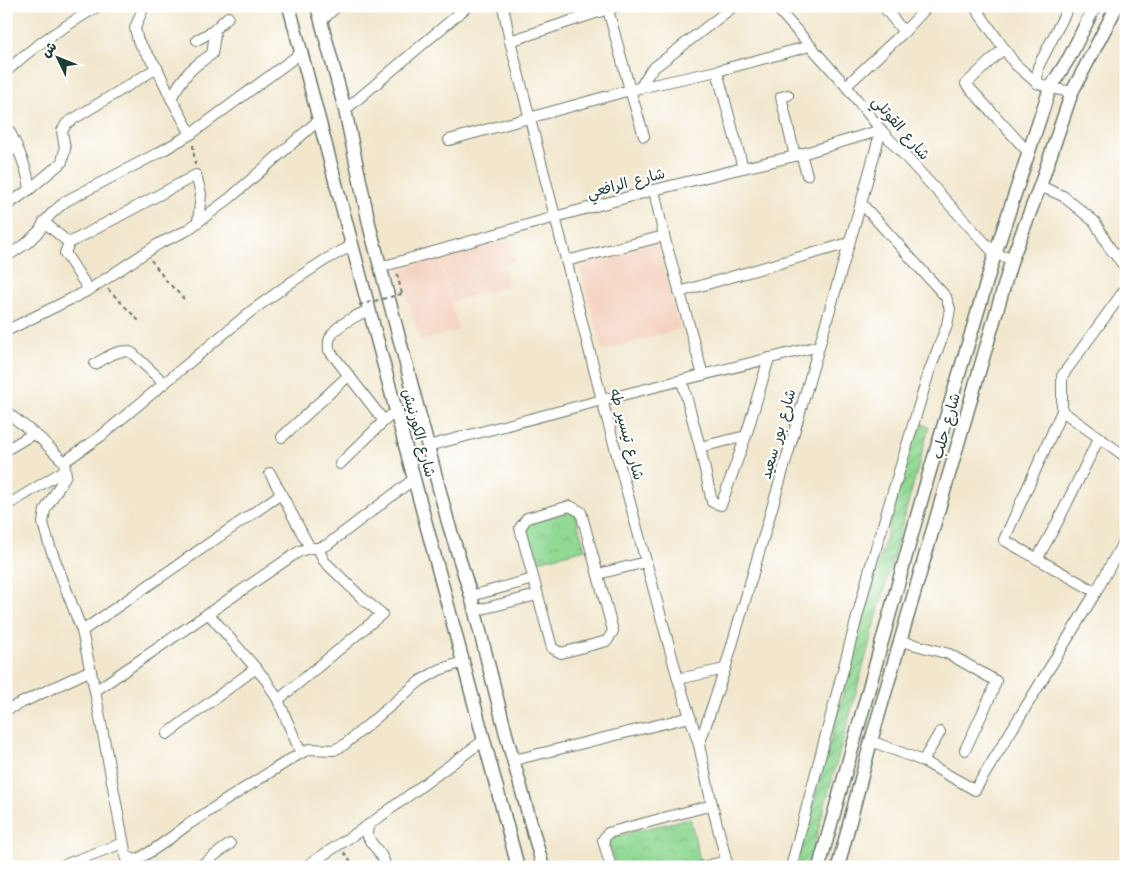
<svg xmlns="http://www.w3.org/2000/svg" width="1132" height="873" viewBox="0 0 1132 873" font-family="'Architects Daughter','Playpen Sans Arabic',sans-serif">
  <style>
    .built { fill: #f4d3c0 }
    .park { fill: url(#park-crowns); stroke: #588b64 }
    .garden { fill: url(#garden-furrows); stroke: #588b64 }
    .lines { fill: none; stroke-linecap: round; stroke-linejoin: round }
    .minor-casing { stroke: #69786a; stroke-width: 12 }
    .major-casing { stroke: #69786a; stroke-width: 15 }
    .path { stroke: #69786a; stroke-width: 2; stroke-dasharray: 4 4; stroke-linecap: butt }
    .minor { stroke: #fff; stroke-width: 10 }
    .major { stroke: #fff; stroke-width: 12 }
    .path-bridge { stroke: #69786a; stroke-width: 2; stroke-dasharray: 4 4; stroke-linecap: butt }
    .labels { text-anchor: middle; stroke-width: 4.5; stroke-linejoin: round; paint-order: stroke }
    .street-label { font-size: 15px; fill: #1f3d34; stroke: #fff }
  </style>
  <defs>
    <pattern id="park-crowns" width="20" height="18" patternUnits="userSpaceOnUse" patternTransform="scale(1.25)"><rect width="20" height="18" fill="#92d994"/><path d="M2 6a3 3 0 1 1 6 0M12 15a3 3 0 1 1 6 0" fill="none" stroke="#7dbb80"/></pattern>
    <pattern id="garden-furrows" width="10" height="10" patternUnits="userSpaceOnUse" patternTransform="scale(1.25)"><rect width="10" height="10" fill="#92d994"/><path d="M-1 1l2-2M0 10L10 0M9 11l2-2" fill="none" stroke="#7dbb80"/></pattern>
  </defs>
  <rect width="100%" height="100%" fill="#fff"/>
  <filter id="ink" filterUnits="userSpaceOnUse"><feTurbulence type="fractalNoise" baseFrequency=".02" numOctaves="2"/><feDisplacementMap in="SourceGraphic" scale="10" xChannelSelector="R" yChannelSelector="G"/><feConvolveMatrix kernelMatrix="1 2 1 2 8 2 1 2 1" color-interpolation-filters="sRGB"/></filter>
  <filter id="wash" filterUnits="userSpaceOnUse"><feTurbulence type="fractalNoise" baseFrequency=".0096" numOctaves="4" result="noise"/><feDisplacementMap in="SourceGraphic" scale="20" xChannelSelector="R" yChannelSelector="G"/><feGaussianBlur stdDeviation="1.12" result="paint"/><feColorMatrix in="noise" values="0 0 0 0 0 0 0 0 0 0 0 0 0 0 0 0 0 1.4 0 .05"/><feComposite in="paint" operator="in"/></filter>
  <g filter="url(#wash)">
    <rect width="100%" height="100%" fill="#f2e7cd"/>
    <g class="built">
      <polygon points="509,240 515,260 503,265 509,286 452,302 439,258"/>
      <polygon points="656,241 680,329 603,351 578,261"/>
      <polygon points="438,258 459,330 420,341 399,270"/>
    </g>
    <g class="park">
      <polygon points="574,511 585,549 535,562 525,524"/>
      <polygon points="690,818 700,860 676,867 616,867 608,838"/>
    </g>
    <polygon class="garden" points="917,422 929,427 808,867 796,867"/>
  </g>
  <g filter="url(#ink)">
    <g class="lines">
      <defs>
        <g id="minor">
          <polyline points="144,6 135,28 138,41 157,68 171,98 191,134"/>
          <polyline points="503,6 510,41 602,400 678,679 699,745 712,805 728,867"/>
          <polyline points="607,6 630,90 644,136"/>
          <polyline points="775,6 846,86 881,130 995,254 1012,259"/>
          <polyline points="883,6 904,32"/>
          <polyline points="974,6 1015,64 1037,83 1050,88 1072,92"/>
          <polyline points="321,21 337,6"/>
          <polyline points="197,40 213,31 228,17"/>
          <polyline points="510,41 617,6"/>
          <polyline points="1004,48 966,84 1029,153"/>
          <polyline points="717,71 743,168"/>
          <path d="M6,72C33,45 66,26 98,6"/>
          <polyline points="1037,83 1038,67 1069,6"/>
          <polyline points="846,86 904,32 928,6"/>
          <polyline points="640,88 651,70 734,6"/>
          <polyline points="788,95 781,97 795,156"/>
          <path d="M171,98C184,76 189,69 212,54L215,34L213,31"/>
          <polyline points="345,110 468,6"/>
          <path d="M6,125C17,145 27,166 30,189L6,206"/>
          <polyline points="449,140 630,90 717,71 810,46"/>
          <polyline points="6,154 17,147"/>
          <polyline points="801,154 807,175"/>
          <polyline points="1040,186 1063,196 1095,222 1109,247 1126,268"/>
          <polyline points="30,189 62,162 65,149 62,131 67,123 157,68"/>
          <polyline points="654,190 664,236 703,375"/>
          <polyline points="44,222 69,243 65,253 89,290"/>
          <polyline points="69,243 196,175 201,194 198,222"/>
          <polyline points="6,257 27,243 40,230 44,222 53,212 66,201 160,152 191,134 301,53"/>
          <polyline points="566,261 664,236"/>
          <polyline points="381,267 555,217 654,190 743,168 795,156 881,130"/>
          <polyline points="1126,288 1062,376 1062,411 1126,457"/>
          <polyline points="679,292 849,243"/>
          <path d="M369,310C358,315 335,325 330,338C328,341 329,346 329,350L384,421"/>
          <polyline points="6,331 89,290 160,243 186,231 230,198 319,120"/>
          <path d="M95,364C106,358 120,347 132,353L164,383"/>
          <polyline points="682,381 700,447 712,502 721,505 746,436 769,358"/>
          <polyline points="6,410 9,414 41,439 64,462 66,475 45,510 43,523 49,544 82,631 95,691 126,856 130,867"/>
          <polyline points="1062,411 1004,540 1096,592"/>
          <polyline points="282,437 348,376"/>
          <polyline points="428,446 602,400 819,346"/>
          <polyline points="700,447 746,436"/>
          <polyline points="6,450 33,434"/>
          <polyline points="64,462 101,436 250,312 293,281 325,260 353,245"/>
          <polyline points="340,464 384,421 396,411"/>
          <polyline points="270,473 310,548"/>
          <polyline points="6,506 65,470"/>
          <polygon points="570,506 581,512 613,631 607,641 561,653 552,648 520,528 527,518"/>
          <polyline points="1037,559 1058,521 1099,438"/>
          <polyline points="598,574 646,562"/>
          <polyline points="471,596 533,579"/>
          <polyline points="474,611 537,595"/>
          <polyline points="208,613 266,680 278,700 301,753"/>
          <polyline points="82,631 281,494"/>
          <polyline points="901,641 949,654 996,681 991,695 965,750"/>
          <polyline points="678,679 725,669"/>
          <polyline points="95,691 292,556 300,551 310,548 318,548 327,545 414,479"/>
          <polyline points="278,700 382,614 362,598 324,561 318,548"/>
          <polyline points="6,710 91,670"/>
          <polyline points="167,734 256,668"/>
          <polyline points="871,741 923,761 975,790 1096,592 1126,537"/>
          <polyline points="699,745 725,669 861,203 881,130"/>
          <polyline points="514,760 690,717"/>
          <polyline points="923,761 940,732"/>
          <path d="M370,824C369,825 367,830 367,832C367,843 384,853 385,865L384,867"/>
          <path d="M126,856L135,860C154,852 172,836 189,824C226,800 263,776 301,753L310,749L334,750L344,745L420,681L439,670L463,662"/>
          <polyline points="64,865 123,843"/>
          <polyline points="199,867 230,844"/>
          <polyline points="305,867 370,824 484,740"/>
          <polyline points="611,867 603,840 608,833 712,805"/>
          <polyline points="702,867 726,861"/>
          <polyline points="791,867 870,568 929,372 947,325 950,309 946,297 861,203"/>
        </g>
        <g id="major">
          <polyline points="289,6 414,479 518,867"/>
          <polyline points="317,6 345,110 370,228 448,522 471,596 506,734 543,867"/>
          <polyline points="819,867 926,484 995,254 1050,88 1069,58 1095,6"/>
          <polyline points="838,867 871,741 1012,259 1040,186 1072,92 1117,6"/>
        </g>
      </defs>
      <use href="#minor" class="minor-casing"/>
      <use href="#major" class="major-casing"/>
      <g class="path">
        <polyline points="193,145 195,165"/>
        <polyline points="151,260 165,279 184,299"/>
        <polyline points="397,274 402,294"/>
        <polyline points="108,289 140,322"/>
        <polyline points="344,852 354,867"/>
      </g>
      <use href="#minor" class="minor"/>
      <use href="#major" class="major"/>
      <polyline class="path-bridge" points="359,305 402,294"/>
    </g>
  </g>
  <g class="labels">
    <g class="street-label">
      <text transform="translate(901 128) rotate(49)" y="5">شارع القوتلي</text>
      <text transform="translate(626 183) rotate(-15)" y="5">شارع الرافعي</text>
      <text transform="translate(946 426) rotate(-74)" y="5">شارع حلب</text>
      <text transform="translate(419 433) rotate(75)" y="5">شارع الكورنيش</text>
      <text transform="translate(627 434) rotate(75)" y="5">شارع تيسير طه</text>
      <text transform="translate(778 434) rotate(-74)" y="5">شارع بور سعيد</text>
    </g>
  </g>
  <rect width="1132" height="873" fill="none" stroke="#fff" stroke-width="25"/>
  <g transform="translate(58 58) rotate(313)" stroke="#ffffff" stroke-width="4" paint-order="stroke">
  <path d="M0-4L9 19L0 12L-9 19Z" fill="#1f3d34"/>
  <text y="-8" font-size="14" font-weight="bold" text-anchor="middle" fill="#1f3d34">ش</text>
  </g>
</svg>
